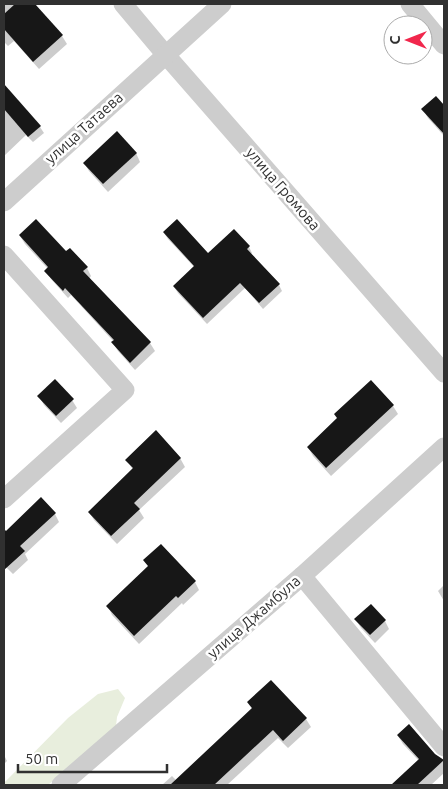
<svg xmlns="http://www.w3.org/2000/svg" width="448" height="789" viewBox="0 0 448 789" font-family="Ubuntu,sans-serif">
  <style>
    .green { fill: #e8eedd }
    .shadow { fill: #0003 }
    .building { fill: #171717 }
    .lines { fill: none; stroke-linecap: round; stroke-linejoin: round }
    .minor { stroke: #cdcdcd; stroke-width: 19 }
    .labels { text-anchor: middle; stroke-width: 5; stroke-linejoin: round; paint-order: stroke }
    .street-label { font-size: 15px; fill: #303030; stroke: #fff }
  </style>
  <rect width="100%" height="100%" fill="#fff"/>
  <polygon class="green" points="118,689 125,698 117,717 116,726 48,785 4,785 4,783 68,718 98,694"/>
  <g class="shadow">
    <polygon points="4,4 35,4 62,36 67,44 39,69 14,41 8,46 4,42"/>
    <polygon points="4,86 40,127 44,133 33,142 26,135 4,156"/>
    <polygon points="436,97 444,106 444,136 428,118 423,109"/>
    <polygon points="136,153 140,162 108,192 89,171 84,163"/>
    <polygon points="164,233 208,255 249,247 252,253 251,254 279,285 282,291 263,309 245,288 207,324 178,293 174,287 195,268 168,239"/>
    <polygon points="20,236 66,253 87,268 91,276 89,279 150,343 155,351 135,370 118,351 113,343 114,342 71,295 68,298 51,279 46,271 48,269 25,244"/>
    <polygon points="371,381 393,406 398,414 331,476 313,456 308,447 338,419"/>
    <polygon points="39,396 72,400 77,408 61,423 44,405"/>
    <polygon points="180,458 185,467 139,510 144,518 117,544 94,520 89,512 133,470 127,460"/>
    <polygon points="41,499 55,514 59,522 25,554 28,560 13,574 4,565 4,535"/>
    <polygon points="195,582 199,590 183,605 182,603 139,644 112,615 108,606"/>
    <polygon points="444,585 444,601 438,591"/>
    <polygon points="356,620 385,621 389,629 375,643 361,628"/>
    <polygon points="248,703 306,719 311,727 288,748 278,738 227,785 162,785 172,776 177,781 252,709"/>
    <polygon points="398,736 434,755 443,761 444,764 444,773 431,785 393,785 419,761 403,744"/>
    <polygon points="4,755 7,761 4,764"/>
  </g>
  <g class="building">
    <polygon points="15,4 35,4 63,35 33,62 4,29 4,14"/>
    <polygon points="4,84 41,126 28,137 4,109"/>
    <polygon points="436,96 444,105 444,134 421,109"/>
    <polygon points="117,131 137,153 103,184 83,163"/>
    <polygon points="36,219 66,251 70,248 88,267 83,271 151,342 130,363 111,342 114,340 65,288 63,291 44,271 48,267 19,235"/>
    <polygon points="177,219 208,253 234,229 250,246 247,249 280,284 259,303 240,283 203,318 173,286 194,266 163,232"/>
    <polygon points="55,379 74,399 56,416 37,396"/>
    <polygon points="371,380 394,405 326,468 307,447 337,418 334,414"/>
    <polygon points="156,430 181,458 134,503 140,509 111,536 88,512 133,468 125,460"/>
    <polygon points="41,497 56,513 20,546 25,551 4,570 4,529 6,531"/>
    <polygon points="161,544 196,581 178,598 176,596 134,636 106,606 148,566 143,560"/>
    <polygon points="371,604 386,620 370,635 354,619"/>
    <polygon points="271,680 307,718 283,741 273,730 214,785 170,785 252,708 247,702"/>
    <polygon points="409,724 435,754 444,760 417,785 391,785 419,759 397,735"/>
  </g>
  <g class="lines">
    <g class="minor">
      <polyline points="123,4 165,54 444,373"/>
      <polyline points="410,4 444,45"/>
      <polyline points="4,202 222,4"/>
      <polyline points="4,255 125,390 4,499"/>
      <polyline points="302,576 444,747"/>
      <polyline points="61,785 302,576 444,447"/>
    </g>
  </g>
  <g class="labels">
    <g class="street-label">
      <text transform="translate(84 128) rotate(-42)" y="5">улица Татаева</text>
      <text transform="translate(283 189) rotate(49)" y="5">улица Громова</text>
      <text transform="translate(254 617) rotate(-41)" y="5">улица Джамбула</text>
    </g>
  </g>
  <rect width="448" height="789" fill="none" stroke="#303030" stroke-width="10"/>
  <g transform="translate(408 40) rotate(270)"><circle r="24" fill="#ffffff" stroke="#acacac"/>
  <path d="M0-4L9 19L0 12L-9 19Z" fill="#f1274c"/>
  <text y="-8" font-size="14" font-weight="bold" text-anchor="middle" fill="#303030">С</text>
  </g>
  <path d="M18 764v8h149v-8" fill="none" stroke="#303030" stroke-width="2.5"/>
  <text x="25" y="764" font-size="15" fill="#303030" stroke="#ffffff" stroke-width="4" paint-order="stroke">50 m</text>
</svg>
